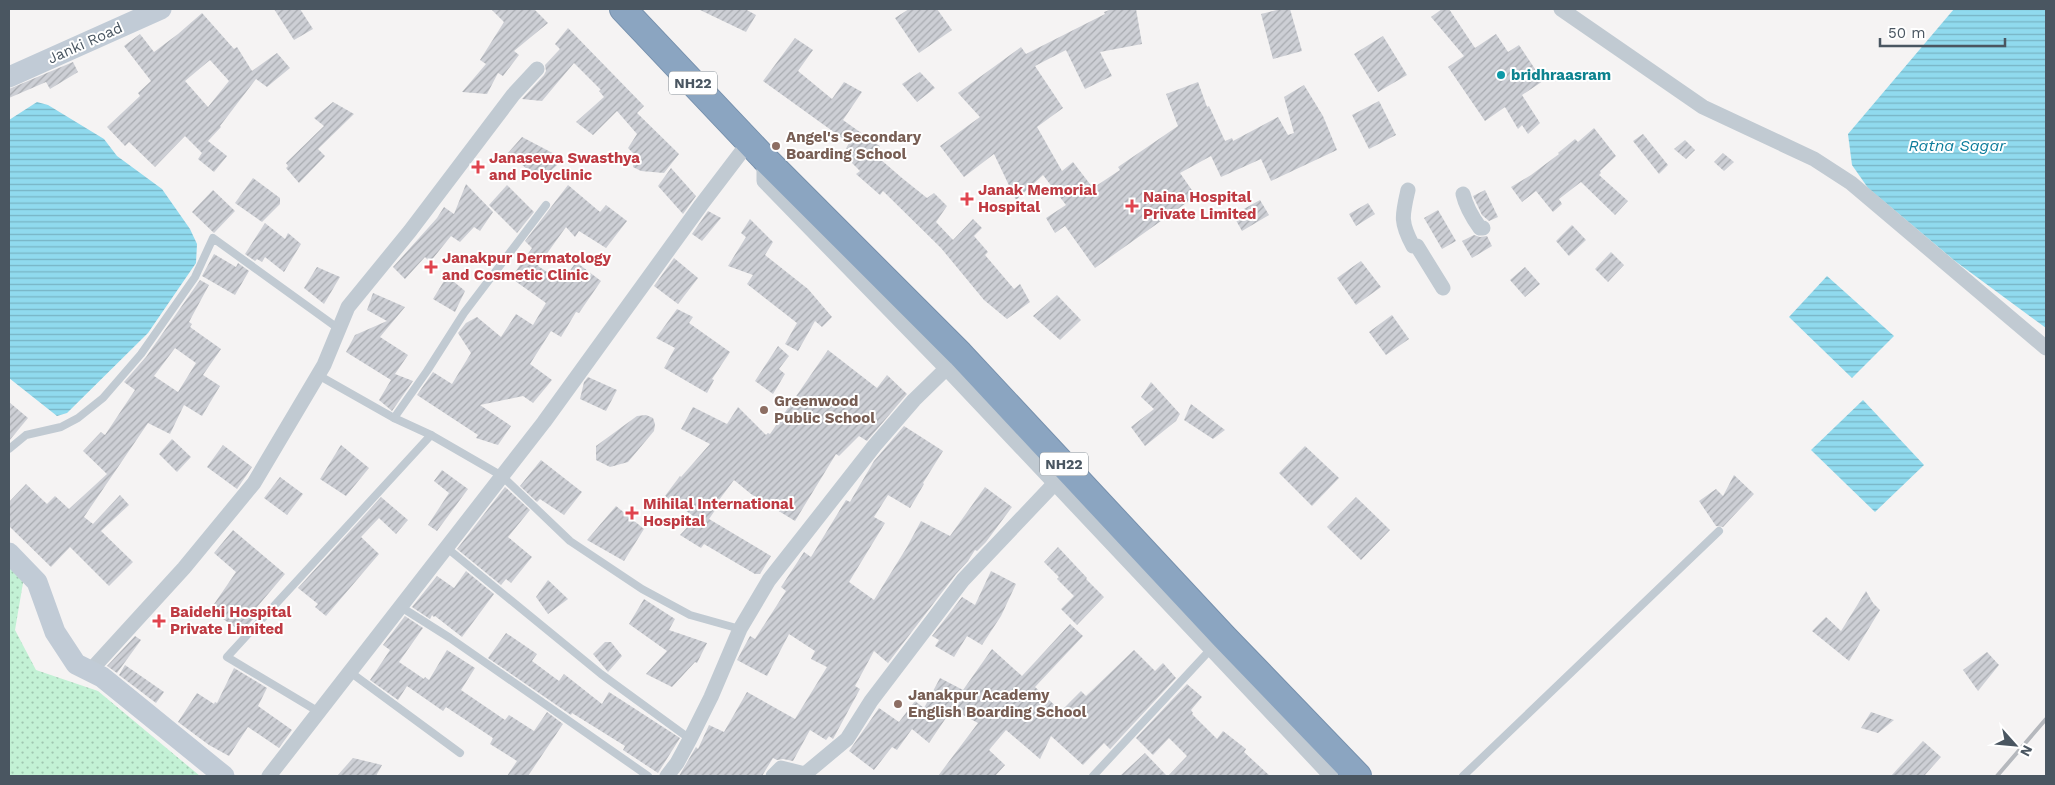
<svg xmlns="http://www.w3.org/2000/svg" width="2055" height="785" viewBox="0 0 2055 785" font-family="'Work Sans',sans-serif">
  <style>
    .grass { fill: url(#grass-dots) }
    .water { fill: url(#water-rules) }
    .building { fill: url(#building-hatch); fill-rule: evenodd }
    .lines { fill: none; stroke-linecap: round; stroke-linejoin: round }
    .highway-casing { stroke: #7690ad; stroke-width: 28 }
    .lane { stroke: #c1cad2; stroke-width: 8 }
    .street { stroke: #c1cad2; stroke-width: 15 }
    .secondary { stroke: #c1cbd6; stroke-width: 21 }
    .highway { stroke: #8ba5c1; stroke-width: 26 }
    .rail { stroke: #b5b8bd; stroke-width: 4 }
    .culture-dot { fill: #0f9aa8; stroke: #fff; stroke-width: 2 }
    .education-dot { fill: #8d6e63; stroke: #fff; stroke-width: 2 }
    .health-dot { fill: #e0444e; stroke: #fff; stroke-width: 2 }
    .labels { text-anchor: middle; stroke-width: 4; stroke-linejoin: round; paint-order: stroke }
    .shield { fill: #fff; stroke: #808990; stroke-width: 1 }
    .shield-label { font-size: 14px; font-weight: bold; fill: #4a5661 }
    .street-label { font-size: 15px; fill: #4a5661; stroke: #fff }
    .culture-label { font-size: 15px; font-weight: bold; fill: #0d838f; stroke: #fff; text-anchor: start }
    .education-label { font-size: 15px; font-weight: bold; fill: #785e54; stroke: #fff; text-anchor: start }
    .health-label { font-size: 15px; font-weight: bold; fill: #be3a42; stroke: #fff; text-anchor: start }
    .water-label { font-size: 16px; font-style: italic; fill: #0c7c9b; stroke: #fff }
  </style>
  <defs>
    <pattern id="grass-dots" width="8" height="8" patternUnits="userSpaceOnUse" patternTransform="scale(1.25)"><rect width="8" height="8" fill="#c3f1d5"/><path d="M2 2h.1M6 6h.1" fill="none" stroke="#a0c6b0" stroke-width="1.8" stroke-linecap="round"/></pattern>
    <pattern id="water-rules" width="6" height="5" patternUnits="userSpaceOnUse" patternTransform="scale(1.25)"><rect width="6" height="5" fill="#90daee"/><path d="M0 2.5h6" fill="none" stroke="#78b4c4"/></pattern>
    <pattern id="building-hatch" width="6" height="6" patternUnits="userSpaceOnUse" patternTransform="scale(1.25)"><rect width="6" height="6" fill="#cdcfd5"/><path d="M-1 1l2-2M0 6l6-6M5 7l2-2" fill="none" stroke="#a8abb0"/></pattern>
  </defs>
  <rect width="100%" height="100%" fill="#f5f3f3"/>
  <polygon class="grass" points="9,564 24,577 15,630 36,670 98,691 200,776 9,776"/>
  <g class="water">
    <polygon points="1954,9 2046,9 2046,328 1955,261 1868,188 1852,165 1848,134"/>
    <polygon points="37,102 48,105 104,139 117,156 162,189 190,229 197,244 196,263 148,333 67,413 57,416 9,378 9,120"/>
    <polygon points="1827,276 1894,336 1852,378 1789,317"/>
    <polygon points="1863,400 1924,465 1875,512 1811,450"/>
  </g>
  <g class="building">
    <polygon points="274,9 300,9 313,29 294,40"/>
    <polygon points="491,9 534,9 548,23 514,51 519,55 503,76 498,73 487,94 462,92 486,64 480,60 504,22"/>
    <polygon points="698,9 745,9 756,15 746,32"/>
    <polygon points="909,9 937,9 952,30 919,53 895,18"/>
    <polygon points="1112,9 1136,9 1142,44 1100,52 1112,76 1085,89 1066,50 1035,66 1063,108 1037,127 1062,171 1073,162 1093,188 1120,170 1118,167 1178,126 1166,94 1198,82 1207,107 1209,106 1225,141 1232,138 1233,141 1278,117 1288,135 1294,133 1284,97 1304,85 1323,116 1337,150 1271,181 1261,159 1221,177 1211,156 1180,173 1196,196 1095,268 1065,226 1055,233 1046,218 1066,205 1043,175 1016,200 994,154 964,177 940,146 980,117 958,93 1021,47 1026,54 1105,14 1104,12"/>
    <polygon points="1281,9 1290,9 1302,51 1273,59 1261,14"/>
    <polygon points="1442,9 1449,9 1475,48 1496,34 1508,52 1519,45 1543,81 1522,95 1540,123 1528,134 1522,125 1518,129 1505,107 1485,121 1448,67 1464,56 1431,17"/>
    <path d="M202,13L234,49L237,47L252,71L277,53L290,68L267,87L256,79L220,126L221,127L208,141L227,156L214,172L198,159L202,153L185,136L155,167L129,142L125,146L107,127L140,96L138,93L151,81L124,46L140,34L154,52L178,34ZM210,60L229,81L208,107L185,81Z"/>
    <polygon points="568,28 644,106 637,113 679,154 664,173 641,171 633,167 635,155 628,148 637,134 617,111 593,135 576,122 604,97 599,91 601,90 574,63 542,101 522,99 544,75 546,71 545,65 560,49 555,44"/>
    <polygon points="1383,36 1407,75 1378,92 1354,54"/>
    <polygon points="795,38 813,50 798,71 832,99 844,82 862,92 843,120 864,135 863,136 880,146 873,153 902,178 927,198 934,193 947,206 936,222 953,240 973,219 982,228 974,236 988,252 985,255 1014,289 1020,284 1030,302 1007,319 984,300 941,248 883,191 880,195 856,174 860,171 843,154 849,143 763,81"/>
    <polygon points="73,62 78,72 50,89 46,82 9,98 9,89"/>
    <polygon points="920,72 935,88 917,102 902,84"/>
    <polygon points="1379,101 1396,135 1369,149 1352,115"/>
    <polygon points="333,102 354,114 318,149 325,156 299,183 286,168 288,166 286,163 324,126 314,118"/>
    <polygon points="1594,128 1616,156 1600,171 1601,173 1599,175 1628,201 1615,215 1581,182 1559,199 1562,204 1553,212 1536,191 1522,202 1511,187 1531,175 1559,154 1558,153 1575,139 1578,142"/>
    <polygon points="1643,134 1668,165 1659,174 1633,141"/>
    <polygon points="522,137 564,159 540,180 508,153"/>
    <polygon points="1685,140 1695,150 1686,159 1674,149"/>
    <polygon points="1723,153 1734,162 1724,171 1714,162"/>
    <polygon points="671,168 696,196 683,214 658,186"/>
    <polygon points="253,178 280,198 280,204 262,222 235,203"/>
    <polygon points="466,184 493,212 480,231 474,227 460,242 451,236 430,262 425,257 405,279 393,267 437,218 444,207 454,214"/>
    <polygon points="507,185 534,212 517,233 489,205"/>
    <polygon points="568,185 600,212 606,205 627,221 606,248 579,231 575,237 566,227 538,266 562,282 576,262 601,281 579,313 576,312 561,337 551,331 530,364 552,380 533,403 523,396 480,405 511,426 498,445 476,438 478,435 417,395 433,372 452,384 471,353 458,333 466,323 477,317 501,337 516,314 533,325 546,303 511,278 532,248 525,241"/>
    <polygon points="213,190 235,211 214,233 192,212"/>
    <polygon points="1485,190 1498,217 1489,221 1482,215 1473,196"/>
    <polygon points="1260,200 1269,215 1242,231 1233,215"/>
    <polygon points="1368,203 1375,214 1356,226 1349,214"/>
    <polygon points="1438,210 1456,241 1442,249 1424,218"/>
    <polygon points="708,211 721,218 702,241 692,234"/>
    <polygon points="750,219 773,242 765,255 808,289 832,317 822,327 815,321 798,351 785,344 797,323 747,284 753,275 728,266 746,237 741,233"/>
    <polygon points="265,223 285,239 288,233 301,244 284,272 265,257 262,262 257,259 255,261 245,254"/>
    <polygon points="1572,225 1586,240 1569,256 1556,241"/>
    <polygon points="1474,235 1480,237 1487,236 1492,246 1472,258 1462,241"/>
    <polygon points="1611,252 1624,265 1608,282 1595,269"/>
    <polygon points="214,254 236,267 238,263 249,271 235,295 202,276"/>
    <polygon points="674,258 698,278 678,304 654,286"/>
    <polygon points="1361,261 1381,287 1356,305 1337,278"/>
    <polygon points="317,267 340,277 324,304 304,288"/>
    <polygon points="1525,267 1540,284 1525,297 1510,280"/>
    <polygon points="447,276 465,291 455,312 433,299"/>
    <path d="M200,280L209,285L189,322L192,324L190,327L221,349L203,375L220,386L202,416L184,405L170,434L148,423L84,517L93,524L120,495L129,505L101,531L133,562L109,586L70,547L51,567L9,526V502L26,484L47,504L55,496L69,509L107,474L83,451L101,432L105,435L135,390L124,382L146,357ZM175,348L196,363L178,392L154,376Z"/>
    <polygon points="373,293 405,307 380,337 408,355 395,374 413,381 392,411 379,400 391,380 346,352 355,335 387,321 367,310"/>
    <polygon points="1057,295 1081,320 1060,340 1033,316"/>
    <polygon points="677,309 693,317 689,323 730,352 712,379 714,380 707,393 664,368 675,348 656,338"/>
    <polygon points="1392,315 1409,339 1386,355 1369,332"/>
    <polygon points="778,346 789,356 779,369 785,374 773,394 755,381"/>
    <polygon points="828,350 877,388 887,375 907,394 867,441 859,436 839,456 836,454 795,521 751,494 734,480 716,504 718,506 709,519 771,556 760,574 755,574 704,544 701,548 680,535 696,518 665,496 680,476 681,477 710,444 681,429 693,407 727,424 738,407 766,435 768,433 770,434"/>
    <polygon points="588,377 617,390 606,411 580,399 584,382"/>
    <polygon points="1151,382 1180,414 1176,421 1145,446 1131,427 1154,409 1141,397"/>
    <polygon points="9,402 28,418 9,441"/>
    <polygon points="1191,404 1225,430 1213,439 1184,420"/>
    <polygon points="646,415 653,418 655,424 654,431 628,462 610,467 596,460 596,446 637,416"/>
    <polygon points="904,426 943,451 923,483 924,484 910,508 888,495 874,517 885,523 849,582 874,600 907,547 921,521 950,536 985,487 1012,507 986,542 977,551 975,550 968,561 956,574 888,663 874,651 855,686 860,689 833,739 829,736 826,740 810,730 793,761 783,759 777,760 773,758 762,776 679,776 696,747 698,749 709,725 724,732 747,692 795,719 827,667 811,659 815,651 789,634 767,676 737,660 750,636 755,639 786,591 781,587 804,552 811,557 846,500 850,502 874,461"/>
    <polygon points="172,439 191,457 177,472 159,454"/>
    <polygon points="223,445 252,467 237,489 207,467"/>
    <polygon points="341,445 369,468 346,496 320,479"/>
    <polygon points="1305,446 1339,478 1312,506 1279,473"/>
    <polygon points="541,460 582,492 564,515 540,499 537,502 520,486"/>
    <polygon points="442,470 468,489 437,531 428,525 449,493 434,481"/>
    <polygon points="1734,475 1754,494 1723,527 1716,526 1699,501 1716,489 1723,496"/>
    <polygon points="280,477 303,494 287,515 264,498"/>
    <polygon points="505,487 530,510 508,537 532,557 511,583 506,579 501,585 457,549"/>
    <polygon points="381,497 408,520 396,534 379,518 361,537 379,554 326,616 315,607 318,604 298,588"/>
    <polygon points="1356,497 1390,530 1361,560 1327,527"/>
    <polygon points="616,506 644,529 624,561 587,540"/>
    <polygon points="233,530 285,574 257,607 261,610 242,632 210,610 236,572 214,553"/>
    <polygon points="1058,547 1087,578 1086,579 1104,597 1077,625 1061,609 1074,596 1057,579 1059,577 1044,562"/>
    <polygon points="466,571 494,594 462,637 435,616 434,617 432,615 430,619 412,607 437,576 454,588"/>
    <polygon points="991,571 1016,584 1001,616 982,645 967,636 954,657 935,646 939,640 932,636 962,597 975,605"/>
    <polygon points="548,580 568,599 548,614 536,597"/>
    <polygon points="1866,591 1873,603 1880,610 1849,661 1812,631 1826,617 1841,631"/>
    <polygon points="644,599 675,619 669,630 707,643 697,663 695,662 672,687 646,674 667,651 629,624"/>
    <polygon points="405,616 423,628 399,662 424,679 425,677 429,680 447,650 475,668 461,690 505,720 509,715 534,731 547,712 563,724 528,776 507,776 517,761 490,744 493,738 446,707 443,711 407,686 398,700 370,680 390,650 383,645"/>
    <polygon points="1070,624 1083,636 1035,687 1061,711 1081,691 1086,696 1134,650 1155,671 1163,663 1176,678 1110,749 1104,743 1083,765 1051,736 1040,759 1006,730 989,750 1005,765 995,776 938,776 978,723 952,709 929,743 912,729 897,750 892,747 874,770 849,751 879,708 899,722 915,701 924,708 940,678 963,690 992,649 1022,676"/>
    <polygon points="506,633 537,654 532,661 559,681 564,674 602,704 609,692 680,738 658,773 623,750 625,746 572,713 571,715 488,658"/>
    <polygon points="135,636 141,640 117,673 107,666"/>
    <polygon points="605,642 611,642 622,656 608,672 593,654"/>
    <polygon points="1987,652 1999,665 1978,691 1963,670"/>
    <polygon points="125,665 164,692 156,703 119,675"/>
    <polygon points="234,668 267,688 258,706 292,730 279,748 248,727 229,756 209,745 178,722 197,693 214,704 215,702 217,703"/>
    <polygon points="1187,684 1202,697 1191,710 1193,713 1192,714 1217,739 1223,731 1246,749 1244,752 1270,776 1168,776 1187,756 1169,738 1153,755 1136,738"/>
    <polygon points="1871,712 1894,720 1878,733 1861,728"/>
    <polygon points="1923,741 1941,757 1924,776 1891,776"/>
    <polygon points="1145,753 1167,776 1120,776"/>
    <polygon points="353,758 382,765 376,776 337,776"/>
  </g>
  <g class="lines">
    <defs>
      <polyline id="highway" points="623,9 764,158 960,354 1224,637 1358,776"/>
    </defs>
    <use href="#highway" class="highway-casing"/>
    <g class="lane">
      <polyline points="318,375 394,418 427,371 464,313 546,205"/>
      <polyline points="394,418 431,435"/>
      <polyline points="9,449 26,435 61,427 78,418 103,398 141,354 195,277 213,238 339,329"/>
      <polyline points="447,548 601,674 690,739"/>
      <polyline points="401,607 450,638 648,776"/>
      <polyline points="350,672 460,753"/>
      <polyline points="319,712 227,657 431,435 502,476 570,541 642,589 690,615 740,629"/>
      <polyline points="1093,776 1210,650"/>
      <polyline points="1463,776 1719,531"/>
    </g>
    <g class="street">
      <polyline points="1561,9 1703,107 1814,159 1851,183 2046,348"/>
      <polyline points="764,158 764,181 946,368 1331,776"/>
      <path d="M1408,190C1402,216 1400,222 1413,246H1417L1443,288"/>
      <path d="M1463,194C1466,207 1472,217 1480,228H1483"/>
      <polyline points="90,671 184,568 254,483 324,365 348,307 410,231 513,95 537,69"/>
      <polyline points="269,776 544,422 701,205 749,142"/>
      <polyline points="667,776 677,763 690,739 711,697 740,629 769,580 875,445 914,400 954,361"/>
      <polyline points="773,776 781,768 805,774 847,739 871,701 963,580 1055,483"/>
    </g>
    <g class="secondary">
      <polyline points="9,77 161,9"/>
      <polyline points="9,553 37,582 55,632 76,664 102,677 224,776"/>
    </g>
    <use href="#highway" class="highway"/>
    <polyline class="rail" points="1997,776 2046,719"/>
  </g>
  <circle class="culture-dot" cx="1501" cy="75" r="5"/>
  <g class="education-dot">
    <circle cx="776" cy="146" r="5"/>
    <circle cx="764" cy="410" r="5"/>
    <circle cx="898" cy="704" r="5"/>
  </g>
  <g class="health-dot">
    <path d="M475.5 159.5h5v5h5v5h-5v5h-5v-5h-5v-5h5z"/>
    <path d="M964.5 191.5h5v5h5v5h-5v5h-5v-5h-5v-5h5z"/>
    <path d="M1129.5 198.5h5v5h5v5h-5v5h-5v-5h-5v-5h5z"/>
    <path d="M428.5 259.5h5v5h5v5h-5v5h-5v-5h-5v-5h5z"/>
    <path d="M629.5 505.5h5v5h5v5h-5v5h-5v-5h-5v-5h5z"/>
    <path d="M156.5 613.5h5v5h5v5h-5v5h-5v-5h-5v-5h5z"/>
  </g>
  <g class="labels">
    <g class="shield">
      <rect x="669" y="71.5" width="48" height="23" rx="4"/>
      <rect x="1040" y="452.5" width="48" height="23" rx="4"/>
    </g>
    <g class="shield-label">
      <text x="693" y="88">NH22</text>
      <text x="1064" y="469">NH22</text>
    </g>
    <g class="street-label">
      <text transform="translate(85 43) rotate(-24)" y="5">Janki Road</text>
    </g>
    <g class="culture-label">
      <text x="1511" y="80">bridhraasram</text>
    </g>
    <g class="education-label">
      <text x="786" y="142">Angel's Secondary<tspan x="786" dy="17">Boarding School</tspan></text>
      <text x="774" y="406">Greenwood<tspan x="774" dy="17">Public School</tspan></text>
      <text x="908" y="700">Janakpur Academy<tspan x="908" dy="17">English Boarding School</tspan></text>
    </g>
    <g class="health-label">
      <text x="489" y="163">Janasewa Swasthya<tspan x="489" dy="17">and Polyclinic</tspan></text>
      <text x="978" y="195">Janak Memorial<tspan x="978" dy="17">Hospital</tspan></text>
      <text x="1143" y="202">Naina Hospital<tspan x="1143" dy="17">Private Limited</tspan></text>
      <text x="442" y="263">Janakpur Dermatology<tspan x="442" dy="17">and Cosmetic Clinic</tspan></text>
      <text x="643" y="509">Mihilal International<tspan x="643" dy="17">Hospital</tspan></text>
      <text x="170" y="617">Baidehi Hospital<tspan x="170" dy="17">Private Limited</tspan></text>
    </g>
    <g class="water-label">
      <text x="1957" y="151">Ratna Sagar</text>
    </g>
  </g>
  <rect width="2055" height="785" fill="none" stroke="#4a5661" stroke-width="20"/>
  <g transform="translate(2015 745) rotate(117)" stroke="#ffffff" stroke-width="4" paint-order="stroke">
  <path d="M0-4L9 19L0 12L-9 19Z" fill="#4a5661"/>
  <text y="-8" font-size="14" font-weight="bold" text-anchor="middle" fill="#4a5661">N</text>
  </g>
  <path d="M1880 38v8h125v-8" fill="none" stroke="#4a5661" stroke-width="2.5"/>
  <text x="1888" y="38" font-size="15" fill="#4a5661" stroke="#ffffff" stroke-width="4" paint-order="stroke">50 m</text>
</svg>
